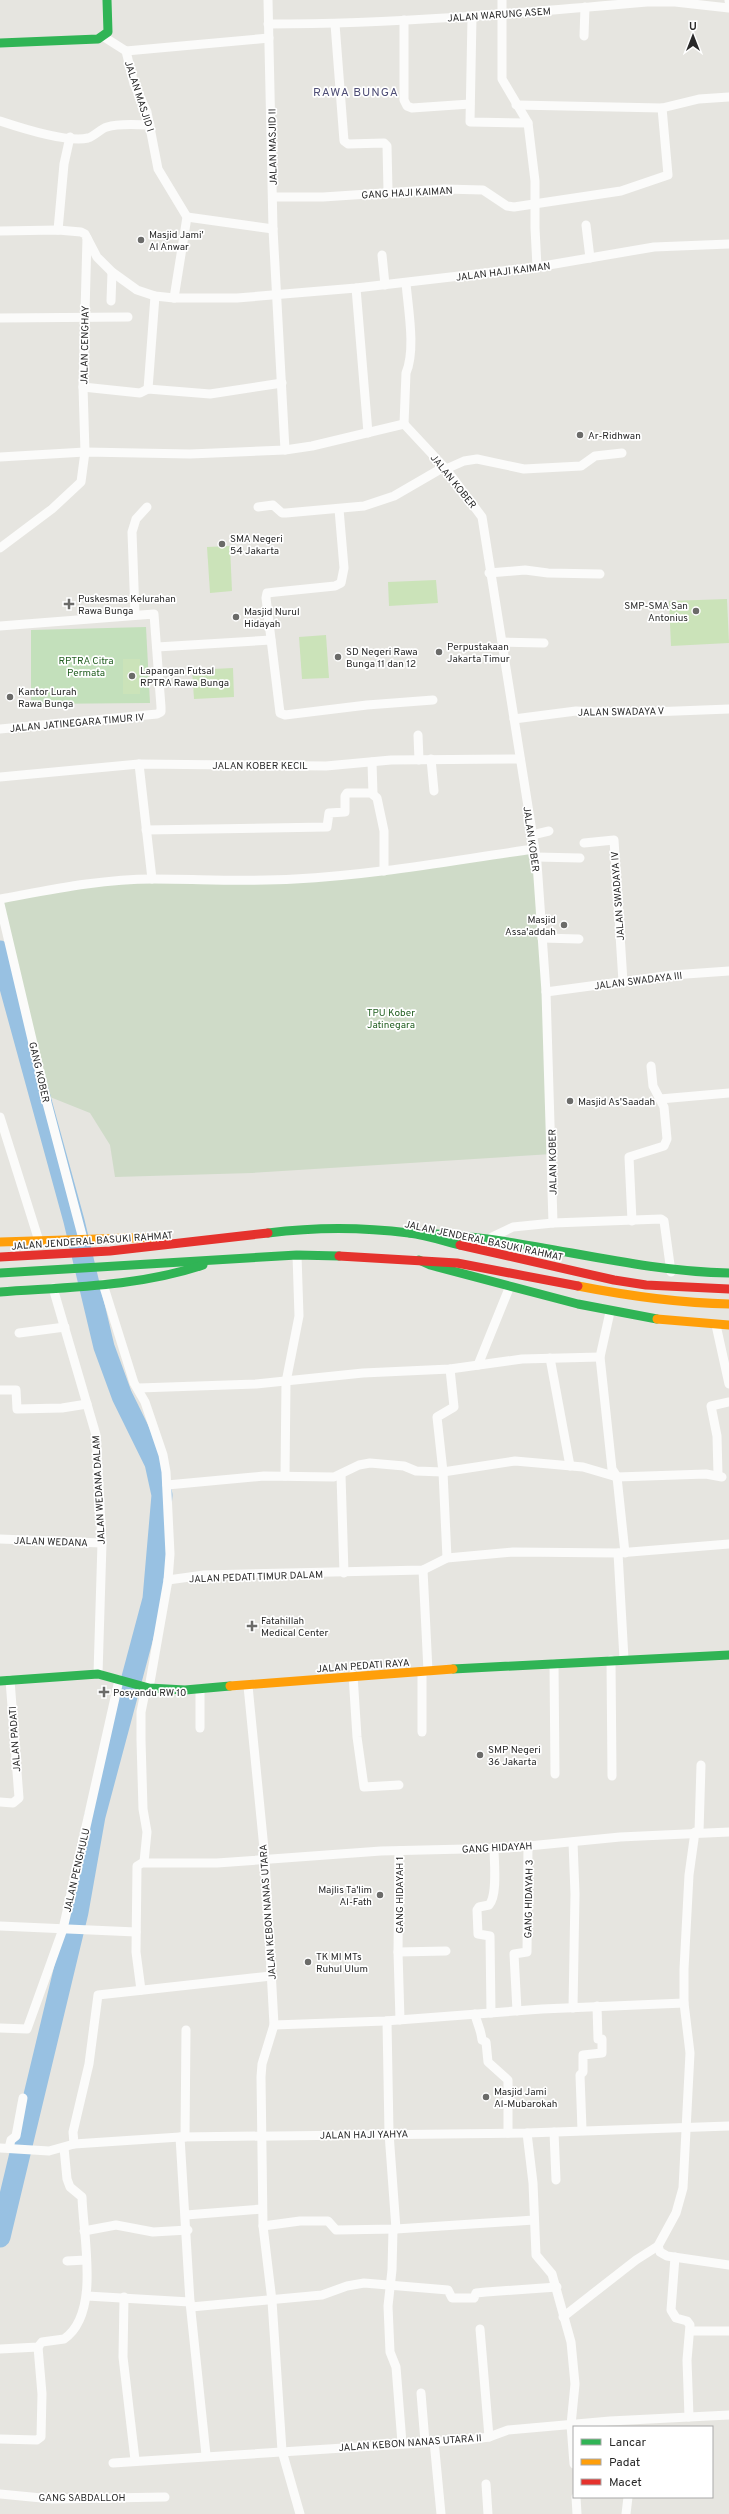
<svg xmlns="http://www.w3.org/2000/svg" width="729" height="2514" viewBox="0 0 729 2514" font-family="Overpass,sans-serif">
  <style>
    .green { fill: #c3e0bb }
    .cemetery { fill: #cfdbc8 }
    .pitch { fill: #cbe3b9 }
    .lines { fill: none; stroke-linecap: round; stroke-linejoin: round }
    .river { stroke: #98c1e2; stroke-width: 21 }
    .street { stroke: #fbfbfa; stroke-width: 9 }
    .fast { stroke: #30b455; stroke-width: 9 }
    .slow { stroke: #ff9f0a; stroke-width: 9 }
    .jam { stroke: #e5322d; stroke-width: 9 }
    .poi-dot { fill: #6b6b69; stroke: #fff; stroke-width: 1.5 }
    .labels { text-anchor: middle; stroke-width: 3.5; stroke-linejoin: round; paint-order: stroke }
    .street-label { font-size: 10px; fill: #292929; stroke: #fff }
    .poi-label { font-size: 10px; fill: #292929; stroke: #fff; text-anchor: start }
    .park-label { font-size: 10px; fill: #215e20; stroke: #fff }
    .quarter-label { font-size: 12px; letter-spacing: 1px; fill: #4e4d75; stroke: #fff }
  </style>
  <rect width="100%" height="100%" fill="#e6e5e0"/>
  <polygon class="green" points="146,627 150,703 31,704 31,630"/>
  <polygon class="cemetery" points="534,849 552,1154 252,1173 115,1177 110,1145 90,1113 45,1095 0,899 79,885 295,879"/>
  <g class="pitch">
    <polygon points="230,546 232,591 210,593 207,547"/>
    <polygon points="436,580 438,603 389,606 388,582"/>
    <polygon points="727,599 729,643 671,646 669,601"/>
    <polygon points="326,635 329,678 302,679 299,637"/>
    <rect x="123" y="659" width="17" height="35"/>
    <polygon points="233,668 234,697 194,699 192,670"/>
  </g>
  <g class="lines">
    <polyline class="river" points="0,951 74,1221 104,1347 122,1396 155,1463 162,1495 153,1599 95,1816 78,1912 0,2237"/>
    <g class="street">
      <polyline points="268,0 273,229 285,450"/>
      <polyline points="502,0 502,79 528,123 535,181 535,228 537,267"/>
      <polyline points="729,0 729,1"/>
      <polyline points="472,17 470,122 528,123"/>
      <polyline points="404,20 404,100 407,106 412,108 470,104"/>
      <path d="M268,24C395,24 521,13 647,2H675L729,8"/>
      <polyline points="335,24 344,141 348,144 384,143 387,146 388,191"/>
      <polyline points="584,36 585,7"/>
      <polyline points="104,37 126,51 134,84 147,112 158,169 187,217 174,298"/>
      <polyline points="126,51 269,38"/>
      <polyline points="516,105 662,108 699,99 729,97"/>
      <path d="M0,121C21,128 67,143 88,138C95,136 100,129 107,127C120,123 137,125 150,125"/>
      <polyline points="273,197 323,197 444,189 483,190 507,206 514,207 621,191 668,175 662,108"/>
      <polyline points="187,217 273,229"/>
      <polyline points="586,225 590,258"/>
      <polyline points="58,230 64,164 70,137"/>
      <polyline points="0,231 58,230 81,232 85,234 97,257 112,272 137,290 155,296 174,298 237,298 356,288 537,267 654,247 729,244"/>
      <polyline points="382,255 385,285"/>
      <polyline points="356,288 368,433"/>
      <polyline points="111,301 112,272"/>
      <polyline points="0,318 128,317"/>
      <polyline points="83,387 140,393 148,389 210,394 282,383"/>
      <polyline points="148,389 155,296"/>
      <polyline points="404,424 446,469 482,517 537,863 546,992 553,1223"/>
      <path d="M404,424L406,373C416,350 408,308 406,283"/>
      <polyline points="0,457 85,452 190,454 285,450 312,446 404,424"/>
      <polyline points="446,469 464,461 477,459 524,469 581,466 595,456 622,453"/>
      <polyline points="258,507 273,505 282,513 286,513 364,506 394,496 444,467"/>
      <polyline points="339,509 344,568 341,583 335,586 276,592 267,593 266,598 280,713 285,715 367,705 433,700"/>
      <polyline points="0,548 52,509 81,482 85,452 83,387 87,238"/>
      <polyline points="489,573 525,570 548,573 600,574"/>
      <polyline points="135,614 132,532 136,519 147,507"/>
      <polyline points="0,626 154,614 161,707 161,712 157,714 0,729"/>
      <polyline points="502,642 544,643"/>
      <polyline points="157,647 271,640"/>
      <polyline points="514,719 576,711 625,713 729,709"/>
      <polyline points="418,735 419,760"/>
      <polyline points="431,759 434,791"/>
      <polyline points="372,762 373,794"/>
      <polyline points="139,764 152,879"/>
      <polyline points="0,777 139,764 326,766 391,760 520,759"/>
      <polyline points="146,830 327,827 329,813 345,812 345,796 347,793 371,793 377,798 384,831 384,871"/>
      <polyline points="532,835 549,831"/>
      <polyline points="584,843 614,840 623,982"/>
      <polyline points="536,857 580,858"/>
      <path d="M0,899C50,890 101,879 153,879C200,879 247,882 295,879C375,875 455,860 534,849"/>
      <polyline points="0,904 47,1103 83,1239"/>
      <polyline points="542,938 579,939"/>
      <polyline points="546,992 672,975 729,971"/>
      <polyline points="660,1099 729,1093"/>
      <polyline points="0,1117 39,1241"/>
      <polyline points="632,1221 629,1157 664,1146 667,1139 664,1107 653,1086 651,1066"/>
      <polyline points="492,1237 513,1227 553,1223 661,1219 664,1221 671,1272"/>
      <polyline points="103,1284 134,1383 145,1402 163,1455 166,1472 170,1554 168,1580 149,1688"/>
      <polyline points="53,1288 96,1435 102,1543 98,1674"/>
      <polyline points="610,1312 600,1357 612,1469 617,1477"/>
      <polyline points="716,1325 729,1384"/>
      <polyline points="19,1333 65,1327"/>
      <polyline points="550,1358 570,1466"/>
      <polyline points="478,1365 510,1286"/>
      <polyline points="139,1388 256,1384 363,1373 450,1369 522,1359 600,1357"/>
      <polyline points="0,1390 16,1390 17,1409 62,1408 87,1404"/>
      <polyline points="341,1475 344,1573"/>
      <polyline points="718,1475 717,1436 711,1406 729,1402"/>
      <polyline points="285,1476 286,1382 299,1316 297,1255"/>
      <polyline points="617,1477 625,1553"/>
      <polyline points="167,1485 264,1476 334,1477 359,1465 370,1463 404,1466 416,1471 443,1472 515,1461 583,1467 617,1477 706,1474 722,1477"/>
      <polyline points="0,1539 102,1543"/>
      <polyline points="618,1553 624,1659"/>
      <polyline points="447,1558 443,1472 437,1417 454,1407 450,1369"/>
      <polyline points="423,1570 428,1671"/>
      <polyline points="168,1580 204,1575 423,1570 447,1558 513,1552 618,1553 729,1544"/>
      <polyline points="611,1660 612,1776"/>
      <polyline points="554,1664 555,1774"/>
      <polyline points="422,1671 422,1732"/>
      <polyline points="353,1675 357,1737 364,1787 399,1785"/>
      <polyline points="248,1686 265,1859 274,2025 262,2064 261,2077 263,2226 272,2301 282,2451 300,2514"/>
      <polyline points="200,1689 200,1728"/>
      <polyline points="0,1802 13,1803 19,1798 10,1680"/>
      <polyline points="695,1832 689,1875 684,1969 684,2003 690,2053 683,2188 676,2213 658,2246 660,2252 667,2256 729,2265"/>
      <polyline points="699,1832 701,1765"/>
      <polyline points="573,1842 575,1894 573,2008"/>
      <polyline points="399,1851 398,1952 400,2020"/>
      <polyline points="144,1862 147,1832 143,1809 141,1740 141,1712 146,1687"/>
      <polyline points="0,1926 136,1932"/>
      <polyline points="398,1952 446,1951"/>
      <polyline points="141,1990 136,1952 137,1866 142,1863 217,1863 381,1851 508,1848 620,1837 729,1832"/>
      <polyline points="517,2011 514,1954 527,1952 528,1846"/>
      <path d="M491,2013L490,1936L478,1934L477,1910L479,1907L489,1905C498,1895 494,1862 494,1848"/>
      <path d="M475,2014C477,2024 481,2029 482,2040L486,2042L488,2062L508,2080V2133"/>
      <polyline points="387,2021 389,2133 396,2229"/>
      <polyline points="274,2025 385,2021 542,2009 684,2003"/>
      <polyline points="0,2028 27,2029 63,1929 119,1680"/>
      <polyline points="582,2130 580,2075 583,2072 583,2055 602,2053 602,2039 598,2039 597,2006"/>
      <polyline points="554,2132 556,2180"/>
      <polyline points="527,2133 533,2183 536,2255 552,2274 571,2342 575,2384 571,2425 574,2464"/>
      <polyline points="180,2137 190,2302 206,2455"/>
      <polyline points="185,2137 186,2030"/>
      <polyline points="74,2144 73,2132 89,2064 98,1995 271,1976"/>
      <polyline points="0,2148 49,2151 74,2144 180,2137 527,2133 729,2126"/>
      <polyline points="9,2148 11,2140 16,2136 23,2098"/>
      <polyline points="186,2215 262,2209"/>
      <polyline points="263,2226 300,2221 328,2221 336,2230 396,2229 534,2220"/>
      <polyline points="393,2229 392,2270 388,2306 390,2352 396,2367 402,2443"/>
      <polyline points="84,2231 116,2225 153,2232 188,2230"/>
      <polyline points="675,2257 671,2310 676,2318 687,2321 690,2325 687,2360 689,2417"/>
      <polyline points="67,2261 86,2260"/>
      <polyline points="87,2296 190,2302"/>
      <polyline points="124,2297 123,2357 135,2460"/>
      <polyline points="191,2307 322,2295 347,2286 364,2283 448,2290 452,2298 474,2298 476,2293 486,2292 557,2287"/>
      <polyline points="563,2317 636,2260 658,2246"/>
      <polyline points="480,2329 489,2437"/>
      <polyline points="691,2331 729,2331"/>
      <path d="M0,2349L38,2347L42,2342L64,2339C101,2314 83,2236 82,2197L70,2187L67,2179L64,2148"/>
      <polyline points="421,2393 425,2442"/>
      <polyline points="0,2439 37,2440 41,2437 42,2394 38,2347"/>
      <polyline points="434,2441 441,2514"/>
      <polyline points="113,2463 468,2440 489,2437 508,2430 610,2421 729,2415"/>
      <polyline points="486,2484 488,2514"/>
      <polyline points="0,2494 52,2499 165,2497"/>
      <polyline points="576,2497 577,2514"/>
      <polyline points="626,2514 628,2497"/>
    </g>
    <g class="fast">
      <polyline points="0,43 98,39 108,32 107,0"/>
      <path d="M268,1233C314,1227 363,1227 409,1233C426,1235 444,1241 460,1245"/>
      <path d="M410,1233C518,1234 621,1271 729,1273"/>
      <polyline points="419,1260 430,1265 578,1304 657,1319"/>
      <polyline points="0,1273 297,1255 339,1256"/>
      <path d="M0,1292C68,1287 137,1287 203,1265"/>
      <polyline points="453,1669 729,1655"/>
      <polyline points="0,1681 98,1674 149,1688 185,1690 230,1686"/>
    </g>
    <g class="slow">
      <polyline points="0,1242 162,1237"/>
      <path d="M578,1286C629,1296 678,1303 729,1304"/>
      <polyline points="657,1319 729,1325"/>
      <polyline points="230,1686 453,1669"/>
    </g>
    <g class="jam">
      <polyline points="460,1245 614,1280 646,1285 729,1289"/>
      <polyline points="339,1256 457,1263 578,1286"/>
      <polyline points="0,1257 110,1251 268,1233"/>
    </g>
  </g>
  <g class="poi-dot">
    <circle cx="141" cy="240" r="4"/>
    <circle cx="580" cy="435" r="4"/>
    <circle cx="222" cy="544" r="4"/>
    <path d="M67 598h4v4h4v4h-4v4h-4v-4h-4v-4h4z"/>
    <circle cx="696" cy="611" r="4"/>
    <circle cx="236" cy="617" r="4"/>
    <circle cx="439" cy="652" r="4"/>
    <circle cx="338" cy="657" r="4"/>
    <circle cx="132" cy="676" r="4"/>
    <circle cx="10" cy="697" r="4"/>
    <circle cx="564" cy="925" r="4"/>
    <circle cx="570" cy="1101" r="4"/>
    <path d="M250 1620h4v4h4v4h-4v4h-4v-4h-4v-4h4z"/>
    <path d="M102 1686h4v4h4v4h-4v4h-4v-4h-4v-4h4z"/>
    <circle cx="480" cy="1755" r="4"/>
    <circle cx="380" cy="1895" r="4"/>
    <circle cx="308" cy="1962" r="4"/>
    <circle cx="486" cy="2097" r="4"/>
  </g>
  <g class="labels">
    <g class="street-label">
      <text transform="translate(499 14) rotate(-4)" y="4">JALAN WARUNG ASEM</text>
      <text transform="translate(140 96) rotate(72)" y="4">JALAN MASJID I</text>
      <text transform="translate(272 147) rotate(-91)" y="4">JALAN MASJID II</text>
      <text transform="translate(407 192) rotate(-3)" y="4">GANG HAJI KAIMAN</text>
      <text transform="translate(503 271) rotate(-7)" y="4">JALAN HAJI KAIMAN</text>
      <text transform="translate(84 345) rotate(-89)" y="4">JALAN CENGHAY</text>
      <text transform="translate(454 481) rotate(51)" y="4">JALAN KOBER</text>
      <text transform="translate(621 711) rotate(-1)" y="4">JALAN SWADAYA V</text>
      <text transform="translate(77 722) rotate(-5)" y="4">JALAN JATINEGARA TIMUR IV</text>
      <text x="260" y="769">JALAN KOBER KECIL</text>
      <text transform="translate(532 839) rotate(82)" y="4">JALAN KOBER</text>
      <text transform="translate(617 896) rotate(-94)" y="4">JALAN SWADAYA IV</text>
      <text transform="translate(638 980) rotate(-7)" y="4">JALAN SWADAYA III</text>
      <text transform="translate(40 1072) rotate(77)" y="4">GANG KOBER</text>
      <text transform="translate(552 1162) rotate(-91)" y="4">JALAN KOBER</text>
      <text transform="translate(92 1240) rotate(-4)" y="4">JALAN JENDERAL BASUKI RAHMAT</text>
      <text transform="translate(484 1240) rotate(12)" y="4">JALAN JENDERAL BASUKI RAHMAT</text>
      <text transform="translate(98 1490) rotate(-93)" y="4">JALAN WEDANA DALAM</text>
      <text transform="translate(51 1541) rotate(2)" y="4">JALAN WEDANA</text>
      <text transform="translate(256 1576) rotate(-2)" y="4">JALAN PEDATI TIMUR DALAM</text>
      <text transform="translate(363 1665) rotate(-4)" y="4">JALAN PEDATI RAYA</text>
      <text transform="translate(14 1739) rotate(-94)" y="4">JALAN PADATI</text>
      <text transform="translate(497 1847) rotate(-3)" y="4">GANG HIDAYAH</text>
      <text transform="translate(76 1870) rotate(-77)" y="4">JALAN PENGHULU</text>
      <text transform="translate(399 1895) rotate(-90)" y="4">GANG HIDAYAH 1</text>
      <text transform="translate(528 1899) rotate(-89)" y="4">GANG HIDAYAH 3</text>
      <text transform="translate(267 1912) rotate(-94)" y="4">JALAN KEBON NANAS UTARA</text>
      <text transform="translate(364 2134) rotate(-1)" y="4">JALAN HAJI YAHYA</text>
      <text transform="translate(410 2442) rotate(-4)" y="4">JALAN KEBON NANAS UTARA II</text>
      <text x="82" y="2501">GANG SABDALLOH</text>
    </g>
    <g class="poi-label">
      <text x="149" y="238">Masjid Jami'<tspan x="149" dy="12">Al Anwar</tspan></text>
      <text x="588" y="439">Ar-Ridhwan</text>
      <text x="230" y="542">SMA Negeri<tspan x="230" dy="12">54 Jakarta</tspan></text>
      <text x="78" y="602">Puskesmas Kelurahan<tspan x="78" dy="12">Rawa Bunga</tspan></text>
      <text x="688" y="609" text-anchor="end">SMP-SMA San<tspan x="688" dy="12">Antonius</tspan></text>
      <text x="244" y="615">Masjid Nurul<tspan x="244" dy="12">Hidayah</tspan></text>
      <text x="447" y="650">Perpustakaan<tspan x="447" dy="12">Jakarta Timur</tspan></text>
      <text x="346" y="655">SD Negeri Rawa<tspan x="346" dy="12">Bunga 11 dan 12</tspan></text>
      <text x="140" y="674">Lapangan Futsal<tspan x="140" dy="12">RPTRA Rawa Bunga</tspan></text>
      <text x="18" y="695">Kantor Lurah<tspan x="18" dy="12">Rawa Bunga</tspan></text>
      <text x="556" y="923" text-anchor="end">Masjid<tspan x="556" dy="12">Assa'addah</tspan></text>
      <text x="578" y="1105">Masjid As'Saadah</text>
      <text x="261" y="1624">Fatahillah<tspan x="261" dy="12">Medical Center</tspan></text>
      <text x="113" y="1696">Posyandu RW 10</text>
      <text x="488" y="1753">SMP Negeri<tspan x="488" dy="12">36 Jakarta</tspan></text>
      <text x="372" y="1893" text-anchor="end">Majlis Ta'lim<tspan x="372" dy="12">Al-Fath</tspan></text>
      <text x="316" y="1960">TK MI MTs<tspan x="316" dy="12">Ruhul Ulum</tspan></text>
      <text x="494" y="2095">Masjid Jami<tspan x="494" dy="12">Al-Mubarokah</tspan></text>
    </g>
    <g class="park-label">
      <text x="86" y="664">RPTRA Citra<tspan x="86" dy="12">Permata</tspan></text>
      <text x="391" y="1016">TPU Kober<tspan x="391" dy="12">Jatinegara</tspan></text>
    </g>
    <g class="quarter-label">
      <text x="356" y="96">RAWA BUNGA</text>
    </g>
  </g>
  <rect x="573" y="2426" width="140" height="72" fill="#ffffff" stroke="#a9a9a9"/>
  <rect x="581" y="2439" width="20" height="6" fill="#30b455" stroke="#a9a9a9"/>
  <text x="609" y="2446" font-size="12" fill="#292929">Lancar</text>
  <rect x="581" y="2459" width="20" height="6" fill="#ff9f0a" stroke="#a9a9a9"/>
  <text x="609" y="2466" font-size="12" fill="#292929">Padat</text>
  <rect x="581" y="2479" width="20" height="6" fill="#e5322d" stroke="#a9a9a9"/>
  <text x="609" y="2486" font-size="12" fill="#292929">Macet</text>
  <g transform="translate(693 36)" stroke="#ffffff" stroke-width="3" paint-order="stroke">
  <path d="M0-3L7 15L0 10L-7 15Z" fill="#292929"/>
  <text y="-6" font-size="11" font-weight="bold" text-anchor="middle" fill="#292929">U</text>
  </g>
</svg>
